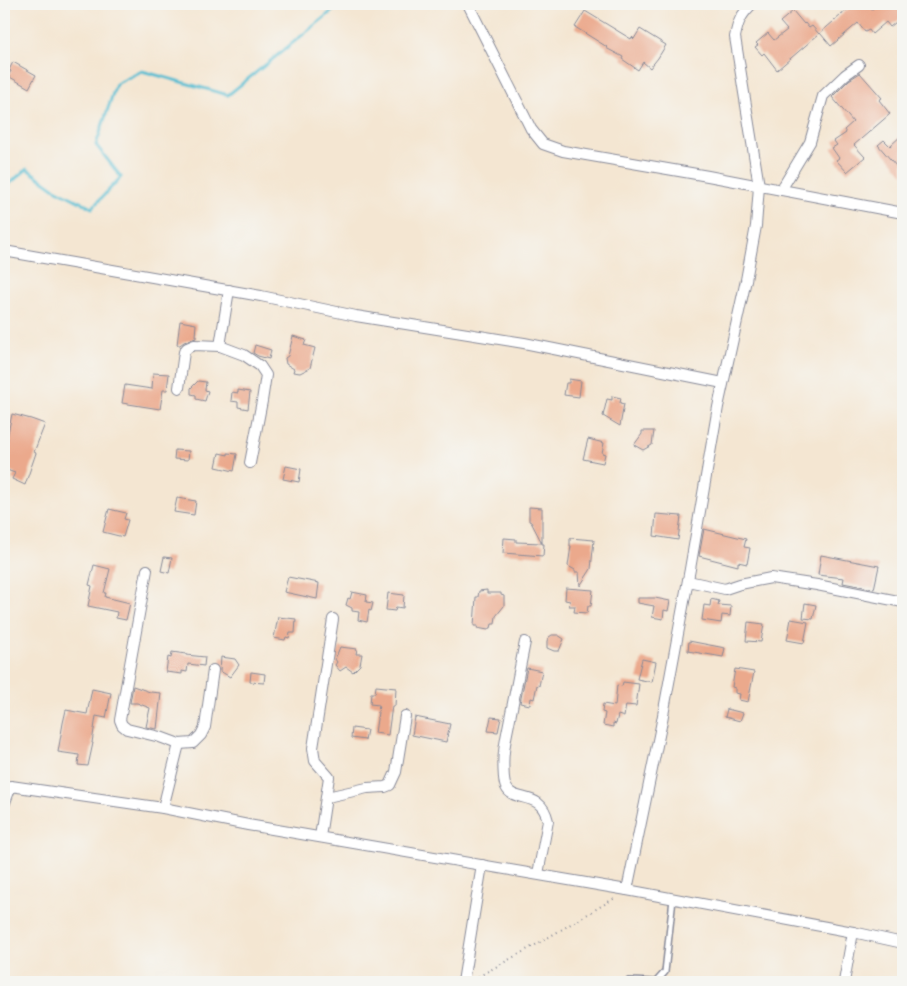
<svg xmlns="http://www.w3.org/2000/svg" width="907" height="986" viewBox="0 0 907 986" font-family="'Shantell Sans',sans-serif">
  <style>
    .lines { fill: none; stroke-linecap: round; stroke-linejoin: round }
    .stream { stroke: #55bdd2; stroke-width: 3 }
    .building { fill: #eba98c }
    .service-casing { stroke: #888a98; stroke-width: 8 }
    .minor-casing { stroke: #888a98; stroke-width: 12 }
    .path { stroke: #888a98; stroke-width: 2; stroke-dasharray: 1 4; stroke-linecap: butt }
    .service { stroke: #fff; stroke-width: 5 }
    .minor { stroke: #fff; stroke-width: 10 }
  </style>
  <rect width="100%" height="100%" fill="#f6f6f2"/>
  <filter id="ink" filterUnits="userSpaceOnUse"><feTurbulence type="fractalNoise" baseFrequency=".02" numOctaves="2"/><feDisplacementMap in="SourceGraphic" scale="10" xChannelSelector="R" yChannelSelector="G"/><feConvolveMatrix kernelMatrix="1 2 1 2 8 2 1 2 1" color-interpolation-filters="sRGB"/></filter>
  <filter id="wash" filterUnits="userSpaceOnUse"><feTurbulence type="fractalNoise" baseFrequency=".0096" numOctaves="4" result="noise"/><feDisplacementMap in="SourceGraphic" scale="20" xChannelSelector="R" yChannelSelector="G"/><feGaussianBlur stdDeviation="1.12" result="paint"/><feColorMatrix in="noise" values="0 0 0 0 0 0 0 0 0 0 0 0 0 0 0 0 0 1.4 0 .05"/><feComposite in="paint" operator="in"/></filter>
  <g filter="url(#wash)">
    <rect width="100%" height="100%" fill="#f4e6d2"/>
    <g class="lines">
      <polyline class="stream" points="4,188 27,169 55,189 92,208 121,177 96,145 116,84 142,71 228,95 341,4"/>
    </g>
    <g id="blocks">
      <g class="building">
        <polygon points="854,4 867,4 872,9 879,4 892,4 895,8 898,5 903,11 903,13 900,16 901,18 890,27 886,22 872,34 869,30 865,32 858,23 831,46 820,33"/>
        <polygon points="585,11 631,39 632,37 634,39 640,29 666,45 658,58 650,68 643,62 638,70 622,59 623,57 606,48 607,47 575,27"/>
        <polygon points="793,11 804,24 805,23 809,28 812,26 819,34 777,70 764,53 762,55 755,47 758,45 756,43 768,33 774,40 787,30 780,22"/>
        <polygon points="13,62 36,75 29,88 8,76 11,71 9,70"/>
        <polygon points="860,73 882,98 879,100 890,114 854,145 865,157 847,172 836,160 839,158 832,148 837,145 834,141 846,133 844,130 853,122 832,97 849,80"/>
        <polygon points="903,134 903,174 878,145 884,140 890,146"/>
        <polygon points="180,321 196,324 195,336 196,336 196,338 184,342 180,345 177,345"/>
        <polygon points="293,336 306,340 304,345 315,348 310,368 300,373 293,372 294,369 286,364 285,358 288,356"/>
        <polygon points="255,345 271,350 269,359 258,356 253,353"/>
        <polygon points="153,373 169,374 167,390 163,390 160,409 122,403 125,385 152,389"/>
        <polygon points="569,379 581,381 579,397 564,395 566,383 569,383"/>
        <polygon points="198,381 206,382 205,390 208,391 205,401 196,399 196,395 191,394 191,388"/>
        <polygon points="238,390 250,392 248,409 238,407 238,402 231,401 232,392 238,393"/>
        <polygon points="612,396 621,398 620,403 624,404 620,426 603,416 607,399 612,400"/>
        <polygon points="12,414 31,419 45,424 34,452 36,453 25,485 12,479 15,473 4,469 4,452 8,438 7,438"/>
        <polygon points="642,431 654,431 652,445 643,450 634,445 642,434"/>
        <polygon points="588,439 604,443 602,453 605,454 603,463 583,459"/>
        <polygon points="175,450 189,451 188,460 174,459"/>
        <polygon points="219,453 228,455 228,453 237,454 234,471 216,467"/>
        <polygon points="286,466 301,469 299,482 283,479"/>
        <polygon points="177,498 196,501 194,515 174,512"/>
        <polygon points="529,507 542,508 542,544 544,544 543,556 503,553 504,538 516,539 516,542 542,543 531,522 529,521"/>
        <polygon points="109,509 126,513 124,519 128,520 123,537 103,532"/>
        <polygon points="656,514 681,516 678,540 654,536"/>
        <polygon points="704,529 746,539 744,547 750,548 747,564 738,562 738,566 699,556"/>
        <polygon points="570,538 594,540 591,569 580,586 579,572 575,572 575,570 568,566 571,546 570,546"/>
        <polygon points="821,555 879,566 874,589 843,583 844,578 818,575"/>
        <polygon points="164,557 172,558 169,573 161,571"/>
        <polygon points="94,565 110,569 104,593 106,593 105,597 130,603 126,620 116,618 117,612 88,606 92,586 89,585"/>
        <polygon points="288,577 319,583 317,599 284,592"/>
        <polygon points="566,588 593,590 591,606 588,606 587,613 574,612 575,606 569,606 570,601 565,600"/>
        <polygon points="487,590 487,593 501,593 501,595 504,596 504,606 496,616 495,624 492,624 491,628 489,628 488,630 477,628 478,626 474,626 476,597 478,597 479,591"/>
        <polygon points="352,592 367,595 366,602 373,603 371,611 369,610 367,622 358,620 359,612 352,611 352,608 346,605 348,598 350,599"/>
        <polygon points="388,593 404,595 403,608 396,607 395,611 386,610"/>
        <polygon points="638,598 655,598 670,601 668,611 664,610 663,619 652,617 654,606 638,603"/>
        <polygon points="711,599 719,601 718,605 731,606 730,616 722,615 721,623 702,620 704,605 710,606"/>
        <polygon points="805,603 816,605 813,619 803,618"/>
        <polygon points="278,617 296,619 295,633 290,633 289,638 286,637 285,640 274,638"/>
        <polygon points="791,619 808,622 804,643 787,640"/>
        <polygon points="748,622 764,624 761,642 746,641"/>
        <polygon points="552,635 558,635 564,639 559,651 554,651 547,648 547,641 549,637"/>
        <polygon points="689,641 725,648 723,657 688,651"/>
        <polygon points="340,647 357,649 356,654 362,654 360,665 353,672 346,667 340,671 335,665 337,662 335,659"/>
        <polygon points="172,652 186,654 186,655 205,657 204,666 188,664 187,672 182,671 182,674 166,672 168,657 171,658"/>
        <polygon points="221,657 235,659 239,665 230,677 220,671"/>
        <polygon points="642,659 656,662 652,682 637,679"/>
        <polygon points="527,668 542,671 539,686 537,685 534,699 531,698 530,705 520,703"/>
        <polygon points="735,669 754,672 748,702 739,700 740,694 735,693 735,688 732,687"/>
        <polygon points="251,672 265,674 264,683 250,682"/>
        <polygon points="623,682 639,684 636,706 626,705 624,717 618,715 616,724 613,723 613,727 603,725 605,713 602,712 603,704 615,706 617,685 622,686"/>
        <polygon points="133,686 150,692 161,693 157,729 146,727 150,708 137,703 130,703"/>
        <polygon points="376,686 396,688 395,706 392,706 388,735 375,733 379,705 370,704 371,693 375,693"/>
        <polygon points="92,689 111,693 106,718 96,716 92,743 93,743 88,766 78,765 79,755 58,752 63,723 66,710 87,714"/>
        <polygon points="727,709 743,713 740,721 725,717"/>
        <polygon points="415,717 450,724 446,742 412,735"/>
        <polygon points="491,717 501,718 498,732 488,731"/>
        <polygon points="352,728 367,730 365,740 351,738"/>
      </g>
    </g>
  </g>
  <g filter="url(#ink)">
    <use href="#blocks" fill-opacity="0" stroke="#888a98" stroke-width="1"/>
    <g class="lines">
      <defs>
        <g id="service">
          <polyline points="629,981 652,982"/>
          <polyline points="656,982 665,972 673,899"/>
        </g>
        <g id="minor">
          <polyline points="468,4 531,129 543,144 563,151 708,176 903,213"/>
          <polyline points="781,190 810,142 823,96 845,75 859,65"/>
          <polyline points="4,251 261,296 356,316 524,343 723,383"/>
          <polyline points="220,346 229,290"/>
          <polyline points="179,388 184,352 187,348 194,345 220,346 244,355 260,366 266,375 262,401 250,463"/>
          <polyline points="147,570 120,720 122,725 127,729 160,737 179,744 193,743 201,735 205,727 213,670"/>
          <polyline points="688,581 725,589 740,584 771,578 817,585 903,602"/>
          <path d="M525,642C520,667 515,693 510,718C508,729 505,741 504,752C503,759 503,782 506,787C514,804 541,789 548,821L538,874"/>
          <polyline points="327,797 367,788 385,787 390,785 396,772 405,716"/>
          <polyline points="4,805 11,786 163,808 248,825 627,890 853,932 903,943"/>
          <polyline points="163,808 179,744"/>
          <polyline points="320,837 329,777 315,761 313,748 333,619"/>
          <path d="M627,890L661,726L690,569L718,407L746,280L756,226L759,186L735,37C738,21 741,15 752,4"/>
          <polyline points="463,982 482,865"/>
          <polyline points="844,982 853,932"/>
        </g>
      </defs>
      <use href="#service" class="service-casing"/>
      <use href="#minor" class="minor-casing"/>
      <polyline class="path" points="474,979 537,944 615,898"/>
      <use href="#service" class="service"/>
      <use href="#minor" class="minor"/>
    </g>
  </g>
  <rect width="907" height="986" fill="none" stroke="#f6f6f2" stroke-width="20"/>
</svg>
